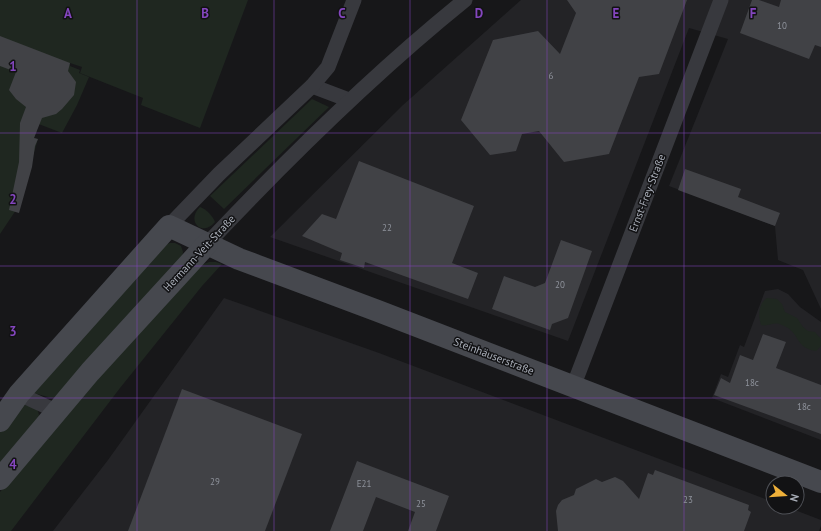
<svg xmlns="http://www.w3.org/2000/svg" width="821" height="531" viewBox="0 0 821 531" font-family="'PT Sans',sans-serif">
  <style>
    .built { fill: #232326 }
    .green { fill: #1f2720 }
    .building { fill: #414246 }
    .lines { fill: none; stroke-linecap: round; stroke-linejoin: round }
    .street { stroke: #38393e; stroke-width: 15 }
    .secondary { stroke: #46484e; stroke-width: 22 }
    .grid { fill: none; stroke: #8446be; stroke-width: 1; stroke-opacity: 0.55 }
    .labels { text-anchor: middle; stroke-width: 3; stroke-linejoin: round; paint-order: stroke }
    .number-label { font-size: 9px; fill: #8f939c }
    .street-label { font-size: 11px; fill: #a9aeb8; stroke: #121214 }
    .grid-label { font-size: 13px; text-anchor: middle; font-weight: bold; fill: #8446be; stroke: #121214; stroke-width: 3; stroke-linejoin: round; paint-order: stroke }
  </style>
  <rect width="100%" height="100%" fill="#171719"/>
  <g class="built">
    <polygon points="521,0 821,0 821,309 803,270 778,260 775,226 669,186 728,39 689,28 568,341 270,237 403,105"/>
    <polygon points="778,289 788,294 800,307 821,322 821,440 712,398 721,374 728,377 740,345 744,347 765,291"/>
    <polygon points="224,298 379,353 773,502 773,507 787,507 821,520 821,526 819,531 53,531 108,460"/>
  </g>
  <g class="green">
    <polygon points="0,0 248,0 200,128 141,105 143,98 80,73 82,67 70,63 70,66 80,70 79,73 89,77 77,105 62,133 36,123 33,129 37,131 34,138 38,139 18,207 0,234"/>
    <polygon points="312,99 329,107 224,209 210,196"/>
    <path d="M200,207C206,209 213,216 215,222C201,238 186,220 200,207Z"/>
    <polygon points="170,243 175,243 181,246 183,252 182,258 57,397 51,398 34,393 165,245"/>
    <polygon points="209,262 216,262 222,264 202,286 120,388 11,531 0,531 0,492 52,429 198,266"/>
    <path d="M767,298L777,299L782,304L785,312L797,318L803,327L808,331L815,332L821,339V346L816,351C794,348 801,332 782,325C773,321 769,327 761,325C758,316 758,304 767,298Z"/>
    <path d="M25,405C33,407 40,408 39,418L0,466V431L20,406Z"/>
  </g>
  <g class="building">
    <polygon points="567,0 687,0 659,74 639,77 609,154 564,162 539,131 522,134 516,151 490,155 461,120 493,40 538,31 560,54 576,13"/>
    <polygon points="752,0 759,0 779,7 781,0 821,0 821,47 815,45 809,59 740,33"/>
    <polygon points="0,36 70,63 68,71 76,82 74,95 62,109 56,114 42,118 34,138 38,139 35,146 32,167 19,213 9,210 19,162 20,123 26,107 16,99 9,90 16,72 0,66"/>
    <polygon points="359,161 474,206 452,263 478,273 468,299 365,262 364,268 340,260 342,253 302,236 322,214 336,219"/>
    <polygon points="685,169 741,189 738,197 780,213 775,226 678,190"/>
    <polygon points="561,240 592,251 568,318 552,324 550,330 492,309 504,276 535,287 545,283"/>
    <polygon points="763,334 786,342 776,368 821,385 821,434 714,395 721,378 730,383 740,355 753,360"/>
    <polygon points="182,389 302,434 265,531 128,531"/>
    <polygon points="357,461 449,496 436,531 408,531 415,512 376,497 363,531 330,531"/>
    <polygon points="655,470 749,505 748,510 751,512 744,531 558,531 556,511 558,505 562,500 574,495 576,489 596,479 602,482 615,477 623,481 639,499 648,473 653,475"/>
  </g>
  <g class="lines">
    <g class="street">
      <polyline points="312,86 349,100"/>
      <polyline points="169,226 219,174 312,86 328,67 354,0"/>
      <path d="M207,244C289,157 372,75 465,0"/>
      <polyline points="573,387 721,0"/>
      <polyline points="19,394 56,411"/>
    </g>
    <g class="secondary">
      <polyline points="0,421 19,394 169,226 239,259 378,311 821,482"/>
      <polyline points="0,479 90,372 207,244"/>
    </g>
  </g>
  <path class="grid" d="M137,0V531M274,0V531M410,0V531M547,0V531M684,0V531M0,133H821M0,266H821M0,398H821"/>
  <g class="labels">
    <g class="number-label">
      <text x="782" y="29">10</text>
      <text x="551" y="79">6</text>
      <text x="387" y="231">22</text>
      <text x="560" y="288">20</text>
      <text x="752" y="386">18c</text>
      <text x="804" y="410">18c</text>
      <text x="215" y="485">29</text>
      <text x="364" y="487">E21</text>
      <text x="688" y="503">23</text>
      <text x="421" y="507">25</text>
    </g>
    <g class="street-label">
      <text transform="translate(647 193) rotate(-69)" y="4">Ernst-Frey-Straße</text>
      <text transform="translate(199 253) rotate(-47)" y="4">Hermann-Veit-Straße</text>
      <text transform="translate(494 356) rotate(21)" y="4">Steinhäuserstraße</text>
    </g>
  </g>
  <g class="grid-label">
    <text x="68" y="18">A</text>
    <text x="205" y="18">B</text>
    <text x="342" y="18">C</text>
    <text x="479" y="18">D</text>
    <text x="616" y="18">E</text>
    <text x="753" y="18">F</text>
    <text x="13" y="71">1</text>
    <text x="13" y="204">2</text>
    <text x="13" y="336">3</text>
    <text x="13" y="469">4</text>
  </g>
  <g transform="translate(785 495) rotate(107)"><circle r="19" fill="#121214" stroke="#4e5056"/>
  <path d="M0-3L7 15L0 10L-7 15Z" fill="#eeb03a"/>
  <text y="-6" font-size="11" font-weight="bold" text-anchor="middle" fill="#a9aeb8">N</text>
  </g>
</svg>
